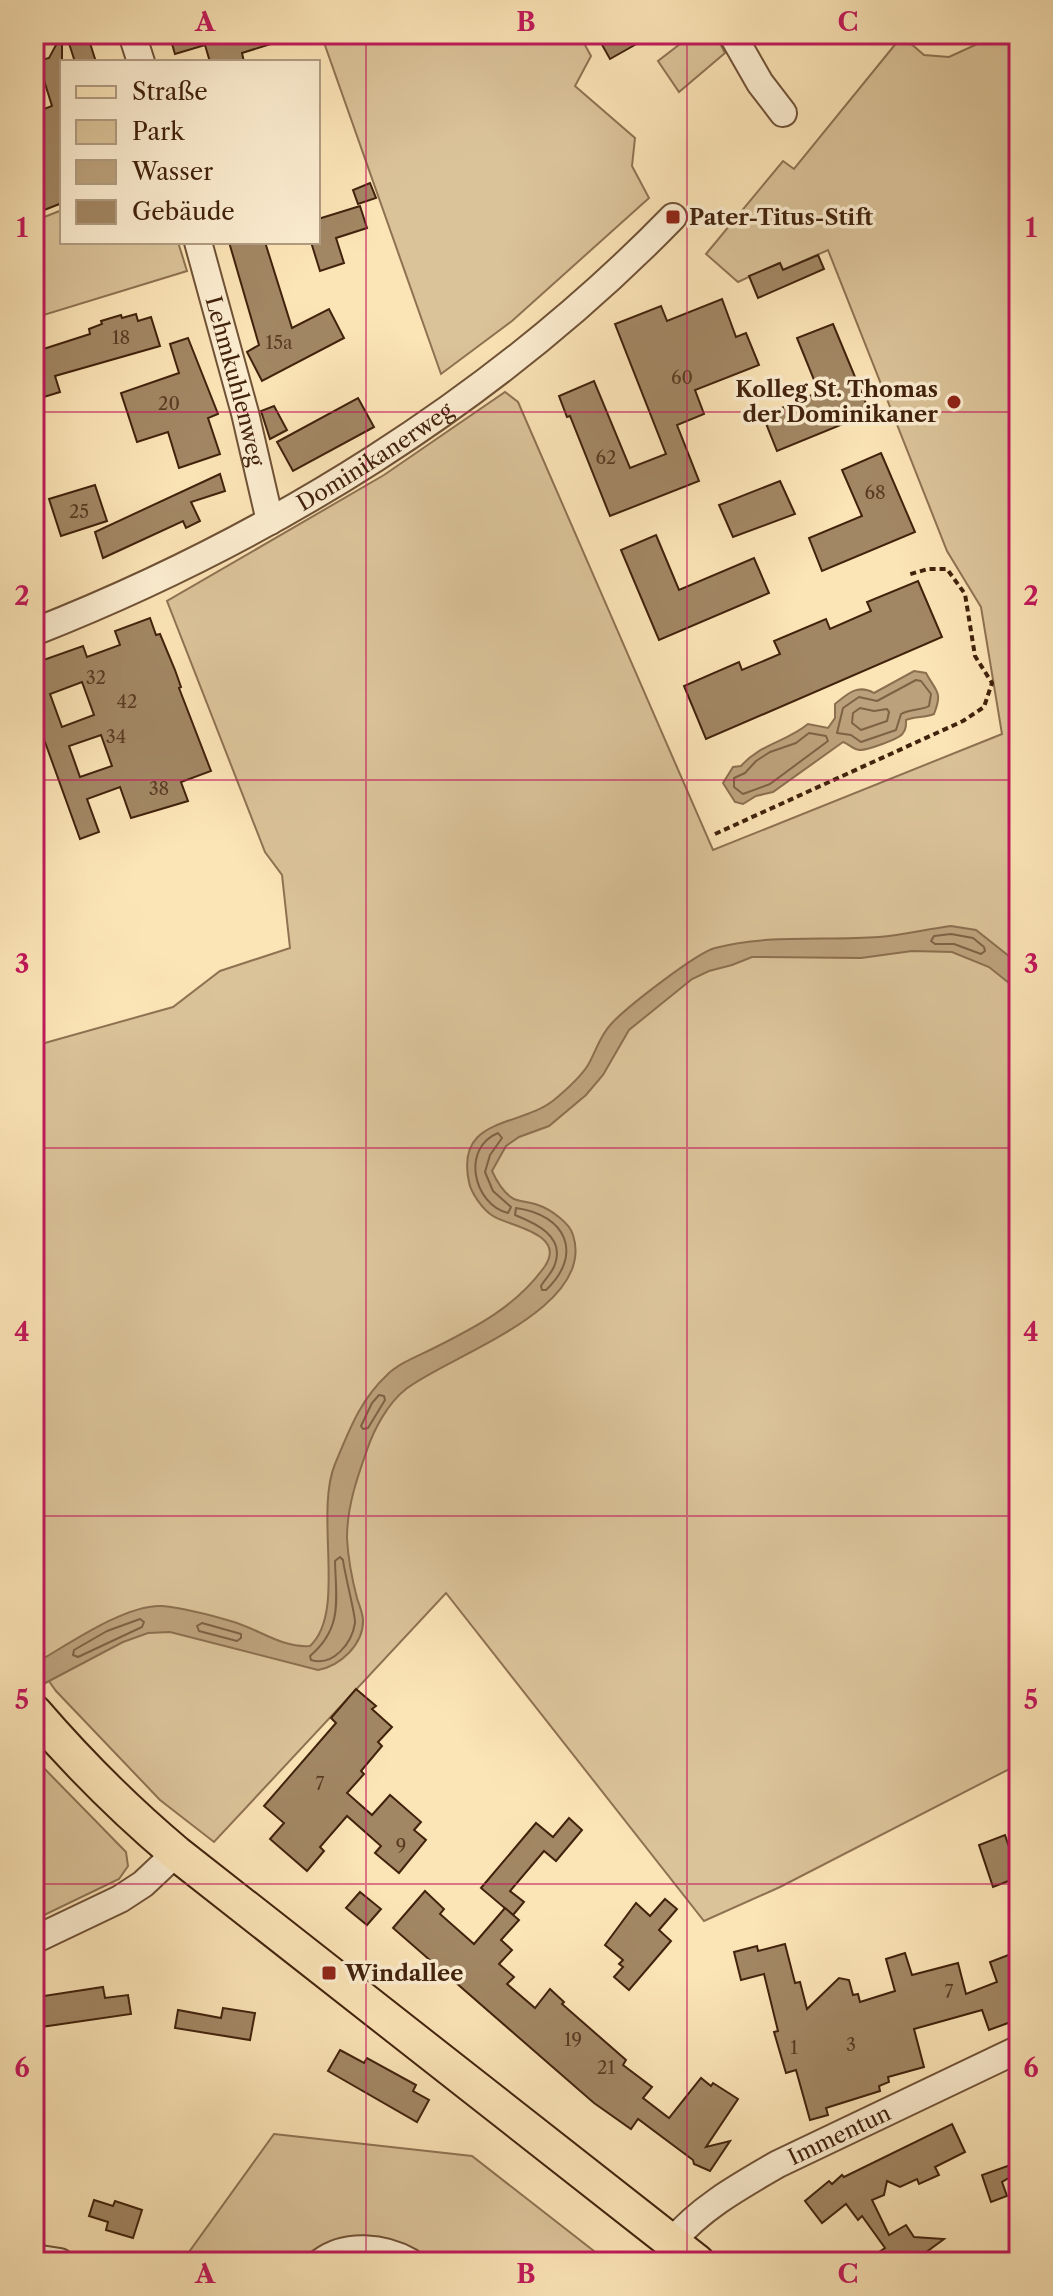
<svg xmlns="http://www.w3.org/2000/svg" width="1053" height="2296" viewBox="0 0 1053 2296" font-family="'Libre Caslon Text',serif">
  <style>
    .green { fill: #dbc399; stroke: #8e7252; stroke-width: 2 }
    .water { fill: #bca27c; stroke: #8b6f4f; stroke-width: 2 }
    .lines { fill: none; stroke-linecap: round; stroke-linejoin: round }
    .shore { stroke: #7e6244; stroke-width: 2 }
    .building { fill: #a28764; stroke: #41220c; stroke-width: 2; fill-rule: evenodd }
    .minor-casing { stroke: #705236; stroke-width: 30 }
    .major-casing { stroke: #41220c; stroke-width: 38 }
    .path { stroke: #41220c; stroke-width: 4; stroke-dasharray: 6 4; stroke-linecap: butt }
    .minor { stroke: #fcedd0; stroke-width: 26 }
    .major { stroke: #fbe4b6; stroke-width: 34 }
    .grid { fill: none; stroke: #c2185b; stroke-width: 2; stroke-opacity: 0.55 }
    .poi-dot { fill: #8f2418; stroke: #fcedd0; stroke-width: 3 }
    .labels { text-anchor: middle; stroke-width: 7; stroke-linejoin: round; paint-order: stroke }
    .number-label { font-size: 18px; fill: #593b22 }
    .poi-label { font-size: 22px; font-weight: bold; fill: #41220c; stroke: #fcedd0; text-anchor: start }
    .street-label { font-size: 22px; fill: #41220c; stroke: #fcedd0 }
    .neatline { fill: none; stroke: #c2185b; stroke-width: 3 }
    .grid-label { font-size: 26px; text-anchor: middle; font-weight: bold; fill: #c2185b }
  </style>
  <rect width="100%" height="100%" fill="#fbe4b6"/>
  <filter id="stains"><feTurbulence type="fractalNoise" baseFrequency=".0025" numOctaves="4"/><feColorMatrix values="0 0 0 0 .2 0 0 0 0 .09 0 0 0 0 .02 0 0 0 .5 -.17"/></filter>
  <radialGradient id="worn" r=".72"><stop offset=".6" stop-color="#630" stop-opacity="0"/><stop offset="1" stop-color="#630" stop-opacity=".3"/></radialGradient>
  <g class="green">
    <polygon points="321,34 579,34 591,56 575,86 635,138 632,166 649,198 512,321 441,374"/>
    <polygon points="693,34 715,34 725,53 679,92 658,61"/>
    <polygon points="999,34 1019,34 1019,1764 780,1887 704,1921 446,1593 214,1842 160,1800 56,1691 34,1660 34,1046 173,1007 220,971 290,948 282,875 265,852 167,601 384,475 505,392 518,402 713,850 1002,734 981,607 947,551 828,250 783,270 779,263 738,282 706,254 783,161 794,169 902,36 924,55 949,57"/>
    <polygon points="62,210 62,242 178,242 187,271 34,318 34,221"/>
    <polygon points="34,1758 126,1852 128,1866 119,1879 34,1920"/>
    <polygon points="274,2134 472,2156 608,2262 203,2262 189,2252"/>
  </g>
  <g class="water">
    <path d="M914,671L926,673C936,692 943,691 934,714C924,718 916,716 906,720C906,726 906,729 903,733C900,739 867,750 860,750C854,750 849,744 843,742L773,792L756,796L743,804L735,802L723,783L733,767L741,766C760,744 786,742 808,724L828,728L835,718V704C848,693 858,684 874,693Z"/>
    <path d="M951,926L976,930L1019,964V991L989,967L952,952L912,951L861,958L752,957L732,965L709,971L692,979L629,1030L603,1075L586,1095L549,1126L519,1137L506,1146L492,1171C497,1182 503,1193 514,1199C521,1202 530,1202 538,1205C550,1209 570,1223 573,1235C597,1309 448,1356 406,1389C388,1403 374,1429 367,1450C357,1478 347,1507 347,1538C348,1557 352,1579 357,1598C359,1605 363,1613 363,1621C363,1645 340,1666 318,1670L170,1632L148,1633L123,1642L34,1689V1664C66,1646 125,1604 162,1606C182,1608 214,1616 234,1622C260,1630 282,1648 310,1646C347,1612 314,1515 335,1464C349,1431 360,1400 387,1375C399,1363 418,1356 434,1348C476,1327 517,1306 545,1266C567,1233 508,1226 493,1216C483,1210 471,1193 469,1182C455,1116 519,1128 554,1100C566,1090 580,1078 588,1065C596,1051 600,1035 612,1023C627,1007 696,953 715,948C768,934 825,941 879,937C903,935 927,929 951,926Z"/>
    <path d="M34,1832C44,1855 49,1869 34,1891Z"/>
  </g>
  <g class="lines">
    <g class="shore">
      <path d="M916,680L921,681L931,694L929,706C923,710 910,709 901,714L896,730L861,742L851,735L837,733L843,708L859,697L877,701Z"/>
      <polygon points="860,708 874,711 887,709 889,712 887,721 861,730 852,723 853,713"/>
      <polygon points="809,733 826,736 828,741 770,784 743,794 734,787 734,778 745,773 756,761 770,752 796,743"/>
      <polygon points="951,934 973,938 984,947 985,951 981,954 954,944 935,944 931,941 934,936"/>
      <path d="M498,1133L502,1138L490,1155L485,1172L493,1191L511,1207L508,1213C473,1204 461,1148 498,1133Z"/>
      <path d="M516,1208C566,1215 584,1254 546,1290H542L541,1286C545,1279 553,1272 555,1264C565,1236 535,1223 515,1215Z"/>
      <polygon points="379,1395 384,1396 385,1400 368,1428 363,1429 361,1426 372,1403"/>
      <path d="M340,1557L343,1560C344,1571 356,1617 355,1623C352,1643 333,1667 311,1660L310,1656C343,1628 336,1600 335,1561Z"/>
      <polygon points="140,1619 144,1622 142,1627 78,1657 73,1655 74,1650 107,1631"/>
      <polygon points="202,1623 241,1634 241,1638 237,1641 199,1631 197,1626"/>
    </g>
  </g>
  <g class="building">
    <polygon points="62,34 62,203 34,214 34,113 52,106 38,61 49,58"/>
    <polygon points="77,34 87,34 96,62 75,62 67,37"/>
    <polygon points="169,34 289,34 290,38 242,53 244,62 210,62 205,45 175,54"/>
    <polygon points="596,34 654,34 610,59"/>
    <polygon points="370,183 376,198 358,204 353,190"/>
    <polygon points="360,206 367,228 336,238 344,263 320,271 311,242 318,242 318,219"/>
    <polygon points="229,242 265,242 292,328 329,309 344,338 262,381 247,352 259,345"/>
    <polygon points="818,255 824,269 758,298 749,276 780,263 783,270"/>
    <polygon points="722,299 736,337 746,333 759,365 695,390 704,414 677,425 699,481 610,516 570,416 567,417 559,396 594,381 630,468 666,454 615,324 661,306 667,321"/>
    <polygon points="136,314 138,321 151,317 160,346 55,376 60,392 34,400 34,352 90,334 89,329 102,324 101,321 121,315 122,318"/>
    <polygon points="833,324 870,413 777,451 763,416 819,392 797,338"/>
    <polygon points="188,338 218,414 208,418 220,454 179,468 168,432 137,442 121,393 179,373 170,344"/>
    <polygon points="358,398 374,427 293,471 277,442"/>
    <polygon points="274,406 287,430 270,439 261,411"/>
    <polygon points="881,453 915,532 822,571 809,538 862,516 842,470"/>
    <polygon points="220,474 225,491 191,502 200,521 186,528 183,521 103,558 95,532"/>
    <polygon points="780,481 795,514 733,537 719,505"/>
    <polygon points="95,485 107,521 61,536 49,499"/>
    <polygon points="656,535 679,590 754,558 769,593 659,640 621,550"/>
    <polygon points="918,581 942,637 706,739 684,686 739,662 742,670 780,654 774,641 826,619 830,629 871,611 867,602"/>
    <path d="M150,618L156,635L160,634L175,670L181,687L179,688L211,771L181,782L188,801L131,818L120,787L87,799L99,832L80,839L41,731L34,734V656H36L38,662L83,646L87,657L120,645L115,631ZM82,682L94,715L62,727L50,694ZM101,735L112,766L80,777L69,746Z"/>
    <polygon points="356,1689 376,1706 372,1709 392,1727 378,1742 382,1746 361,1771 364,1774 347,1793 372,1815 390,1795 421,1822 414,1830 426,1840 399,1873 375,1853 381,1846 347,1816 320,1847 324,1851 307,1871 270,1839 284,1823 264,1806 336,1723 331,1718"/>
    <polygon points="569,1818 582,1830 556,1861 544,1851 510,1891 524,1902 513,1915 481,1888 536,1823 553,1837"/>
    <polygon points="1005,1835 1019,1877 993,1887 979,1845"/>
    <polygon points="425,1891 444,1909 440,1914 474,1944 505,1908 519,1920 501,1940 512,1950 499,1964 514,1977 507,1984 535,2008 550,1989 564,2002 562,2004 626,2060 623,2065 652,2087 643,2098 669,2118 701,2078 711,2086 713,2083 738,2099 706,2147 730,2141 710,2171 694,2164 693,2160 638,2119 631,2129 594,2103 393,1928"/>
    <polygon points="360,1892 381,1909 367,1925 346,1908"/>
    <polygon points="665,1899 677,1909 659,1930 671,1941 629,1990 614,1977 623,1967 619,1964 623,1960 605,1945 636,1903 650,1916"/>
    <polygon points="785,1944 795,1983 800,1982 807,2009 839,1978 849,1980 853,1995 858,1994 860,2002 895,1991 886,1959 905,1953 912,1975 958,1963 966,1994 997,1982 990,1962 1019,1951 1019,2019 989,2030 982,2010 914,2029 924,2067 888,2077 889,2082 879,2086 880,2091 826,2108 828,2115 810,2120 796,2070 786,2073 774,2032 778,2031 764,1974 741,1980 734,1952 757,1946 758,1951"/>
    <polygon points="103,1987 105,1998 128,1995 131,2014 34,2028 34,2008 39,2008 37,1997"/>
    <polygon points="223,2008 255,2013 250,2040 175,2028 178,2010 221,2018"/>
    <polygon points="340,2050 364,2063 367,2058 416,2085 413,2091 429,2100 417,2122 328,2071"/>
    <polygon points="952,2124 965,2152 935,2167 939,2175 919,2184 917,2179 900,2187 887,2181 884,2195 872,2200 889,2235 906,2225 914,2237 944,2239 925,2253 932,2262 864,2262 885,2248 862,2216 858,2220 846,2204 822,2223 805,2201 829,2181 832,2184 842,2175 844,2177"/>
    <polygon points="1019,2162 1019,2172 1002,2182 1007,2196 991,2202 982,2175"/>
    <polygon points="94,2200 113,2206 115,2201 142,2210 133,2238 106,2230 108,2222 89,2216"/>
  </g>
  <g class="lines">
    <defs>
      <g id="minor">
        <polyline points="132,34 141,62"/>
        <polyline points="732,34 760,83 783,113"/>
        <path id="s1" d="M198,242L245,413L270,521"/>
        <path id="s2" d="M34,632C270,539 495,400 673,217"/>
        <polyline points="34,1940 120,1899 143,1884 176,1853"/>
        <path id="s3" d="M672,2242C700,2208 740,2186 778,2164L1019,2049"/>
        <polyline points="34,2258 60,2262"/>
        <path d="M321,2262C346,2243 384,2247 410,2262"/>
      </g>
      <path id="major" d="M34,1712C78,1763 125,1810 176,1853L697,2262"/>
    </defs>
    <use href="#minor" class="minor-casing"/>
    <use href="#major" class="major-casing"/>
    <polyline class="path" points="715,834 963,721 984,707 992,683 975,656 965,594 947,569 928,569 907,575"/>
    <use href="#minor" class="minor"/>
    <use href="#major" class="major"/>
  </g>
  <path class="grid" d="M366,34V2262M687,34V2262M34,412H1019M34,780H1019M34,1148H1019M34,1516H1019M34,1884H1019"/>
  <g class="poi-dot">
    <rect x="665" y="209" width="16" height="16" rx="4"/>
    <circle cx="954" cy="402" r="8"/>
    <rect x="321" y="1965" width="16" height="16" rx="4"/>
  </g>
  <g class="labels">
    <g class="number-label">
      <text x="121" y="344">18</text>
      <text x="279" y="349">15a</text>
      <text x="682" y="384">60</text>
      <text x="169" y="410">20</text>
      <text x="606" y="464">62</text>
      <text x="875" y="499">68</text>
      <text x="79" y="518">25</text>
      <text x="96" y="684">32</text>
      <text x="127" y="708">42</text>
      <text x="116" y="743">34</text>
      <text x="159" y="795">38</text>
      <text x="320" y="1790">7</text>
      <text x="401" y="1852">9</text>
      <text x="949" y="1998">7</text>
      <text x="573" y="2046">19</text>
      <text x="851" y="2051">3</text>
      <text x="794" y="2054">1</text>
      <text x="606" y="2074">21</text>
    </g>
    <g class="poi-label">
      <text x="689" y="225">Pater-Titus-Stift</text>
      <text x="938" y="397" text-anchor="end">Kolleg St. Thomas<tspan x="938" dy="25">der Dominikaner</tspan></text>
      <text x="345" y="1981">Windallee</text>
    </g>
    <g class="street-label">
      <text dy="8" stroke="none"><textPath href="#s1" startOffset="144">Lehmkuhlenweg</textPath></text>
      <text dy="8" stroke="none"><textPath href="#s2" startOffset="384">Dominikanerweg</textPath></text>
      <text dy="8" stroke="none"><textPath href="#s3" startOffset="200">Immentun</textPath></text>
    </g>
  </g>
  <rect width="1053" height="2296" fill="none" stroke="#fbe4b6" stroke-width="88"/>
  <rect x="60" y="60" width="260" height="184" fill="#fcedd0" stroke="#b19c82" stroke-width="2"/>
  <rect x="76" y="86" width="40" height="12" fill="#fbe4b6" stroke="#b19c82" stroke-width="2"/>
  <text x="132" y="100" font-size="24" fill="#41220c">Straße</text>
  <rect x="76" y="120" width="40" height="24" fill="#dbc399" stroke="#b19c82" stroke-width="2"/>
  <text x="132" y="140" font-size="24" fill="#41220c">Park</text>
  <rect x="76" y="160" width="40" height="24" fill="#bca27c" stroke="#b19c82" stroke-width="2"/>
  <text x="132" y="180" font-size="24" fill="#41220c">Wasser</text>
  <rect x="76" y="200" width="40" height="24" fill="#a28764" stroke="#b19c82" stroke-width="2"/>
  <text x="132" y="220" font-size="24" fill="#41220c">Gebäude</text>
  <rect x="44" y="44" width="965" height="2208" class="neatline"/>
  <g class="grid-label">
    <text x="205" y="31">A</text>
    <text x="526" y="31">B</text>
    <text x="848" y="31">C</text>
    <text x="22" y="237">1</text>
    <text x="1031" y="237">1</text>
    <text x="22" y="605">2</text>
    <text x="1031" y="605">2</text>
    <text x="22" y="973">3</text>
    <text x="1031" y="973">3</text>
    <text x="22" y="1341">4</text>
    <text x="1031" y="1341">4</text>
    <text x="22" y="1709">5</text>
    <text x="1031" y="1709">5</text>
    <text x="22" y="2077">6</text>
    <text x="1031" y="2077">6</text>
    <text x="205" y="2283">A</text>
    <text x="526" y="2283">B</text>
    <text x="848" y="2283">C</text>
  </g>
  <rect width="100%" height="100%" filter="url(#stains)"/>
  <rect width="100%" height="100%" fill="url(#worn)"/>
</svg>
